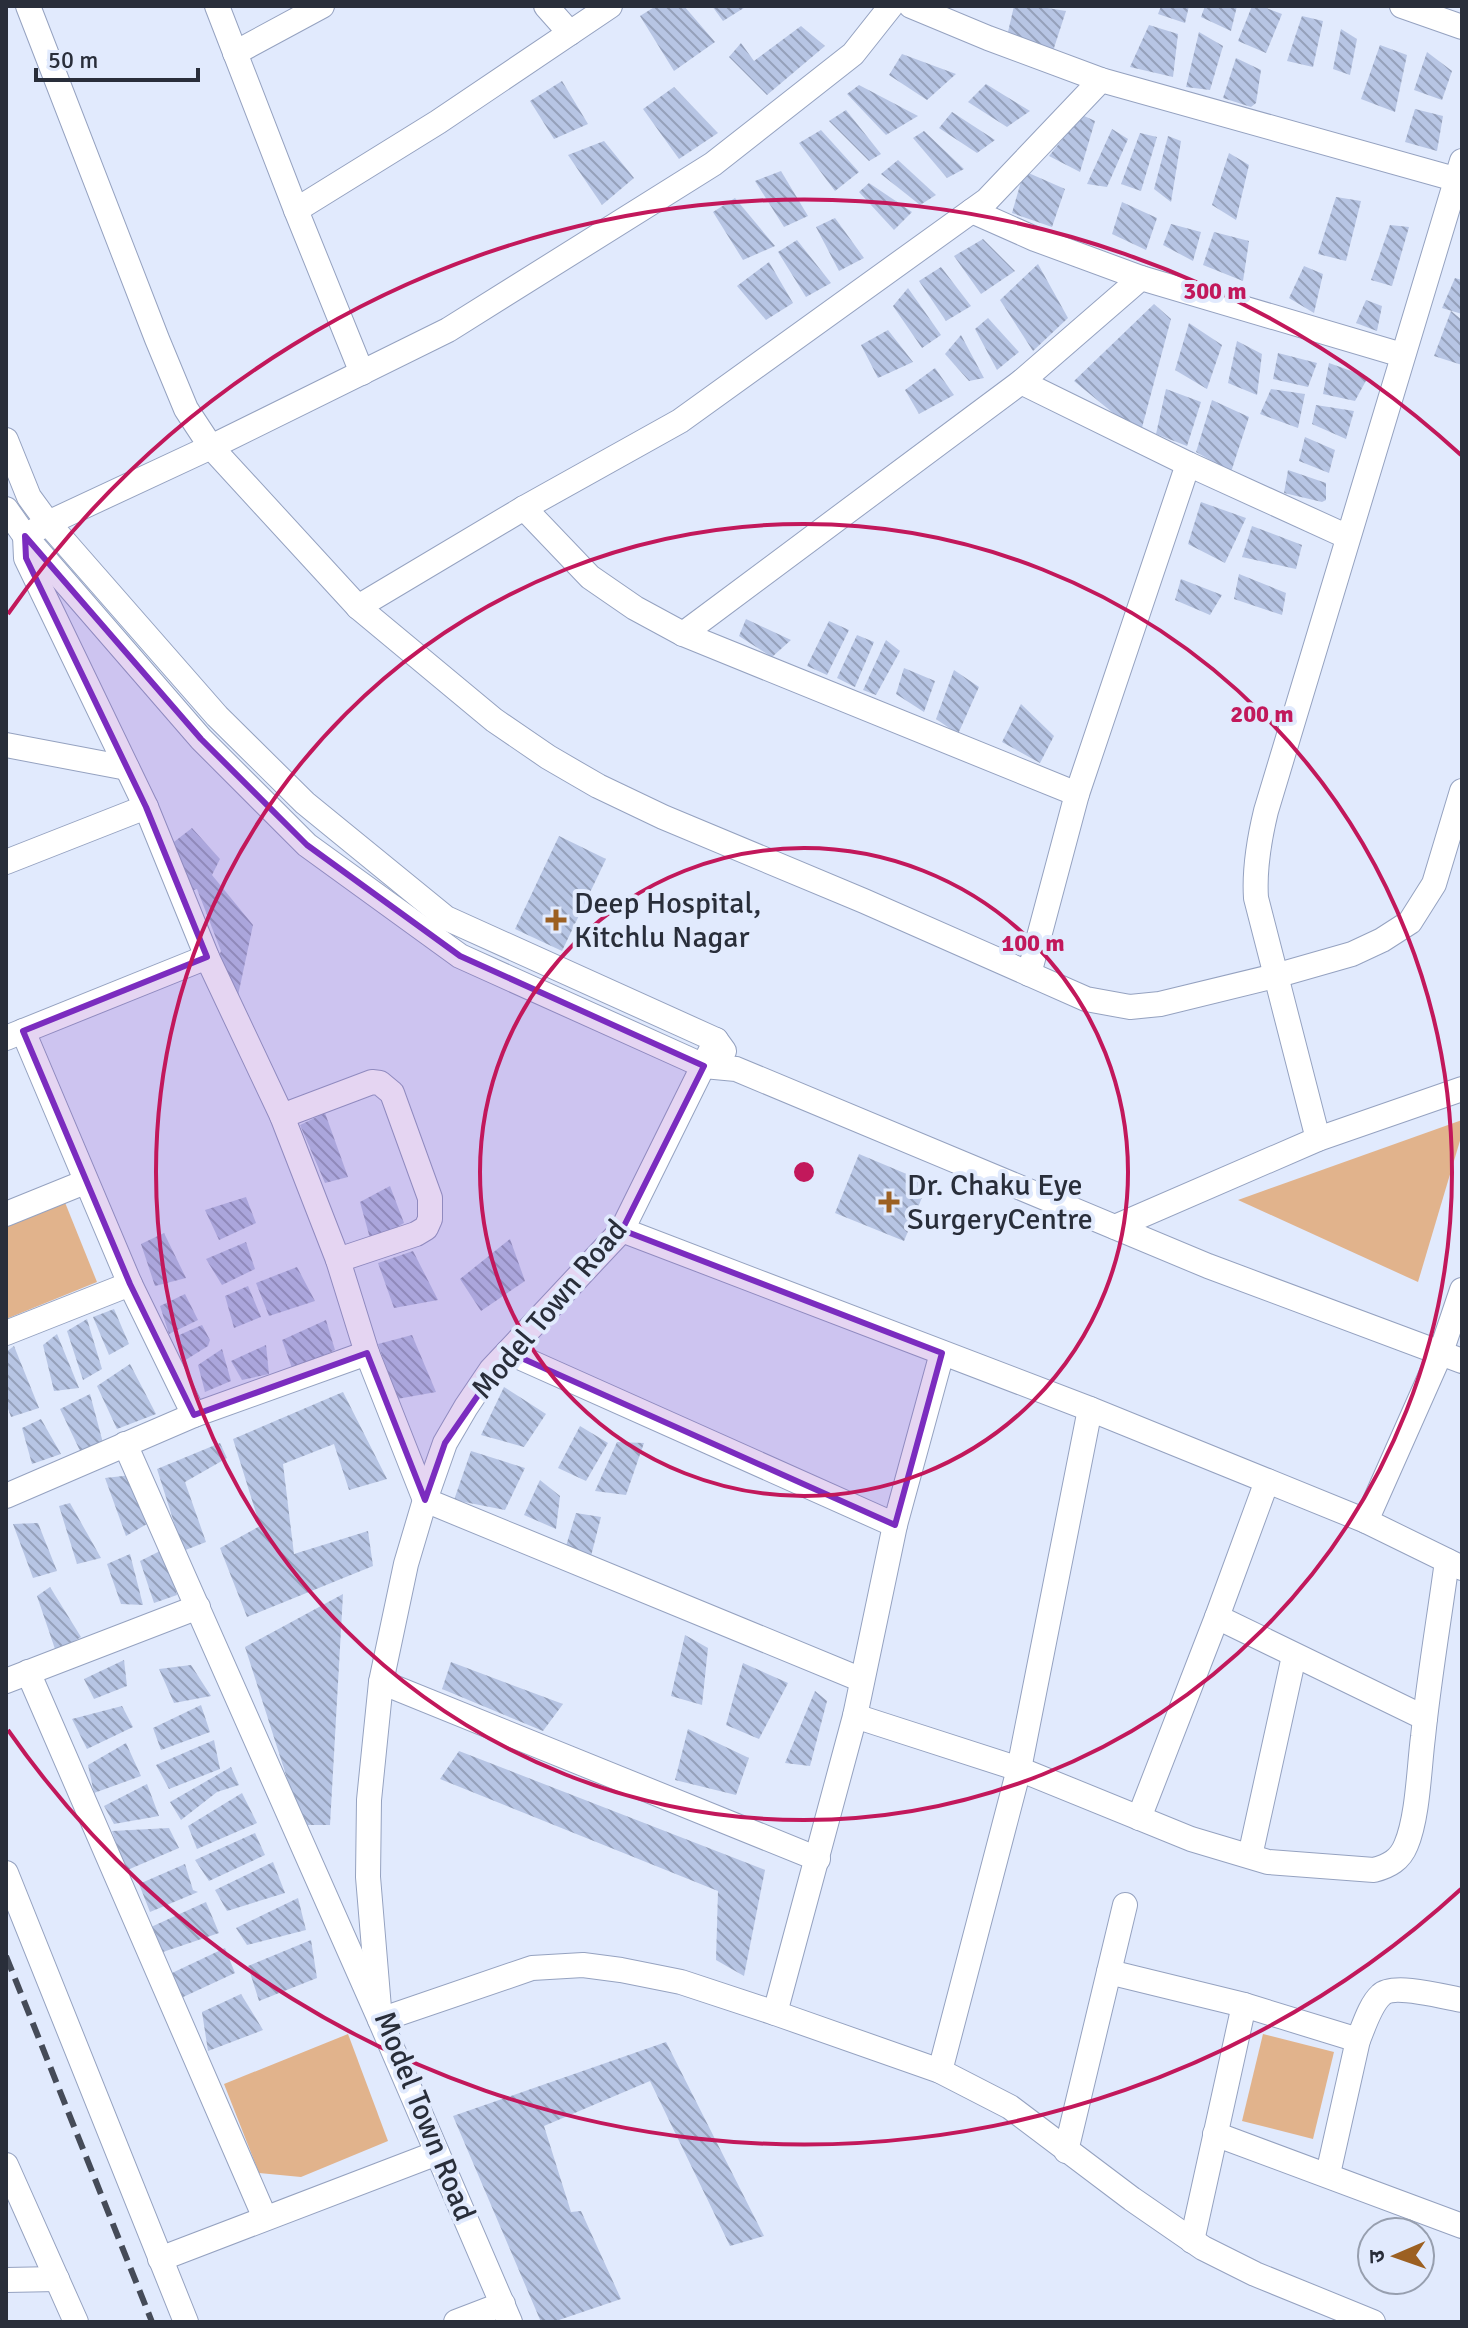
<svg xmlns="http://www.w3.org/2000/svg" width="1468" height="2328" viewBox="0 0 1468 2328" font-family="Signika,'Noto Sans Devanagari',sans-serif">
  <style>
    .green { fill: #e1b38c }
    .building { fill: url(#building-back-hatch) }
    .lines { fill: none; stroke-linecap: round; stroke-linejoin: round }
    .minor-casing { stroke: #95a2c0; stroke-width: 26 }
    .minor { stroke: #fff; stroke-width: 24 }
    .rail { stroke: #454b58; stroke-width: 6; stroke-dasharray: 16 8; stroke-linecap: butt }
    .marked { fill: #7b2cbf; fill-opacity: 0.2; stroke: #7b2cbf; stroke-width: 6; stroke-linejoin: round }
    .ring { fill: none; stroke: #c2185b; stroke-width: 4 }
    .poi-dot { fill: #9c6022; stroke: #e1eafd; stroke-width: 3 }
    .labels { text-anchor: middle; stroke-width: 8; stroke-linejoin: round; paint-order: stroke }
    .poi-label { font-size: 30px; fill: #292e3a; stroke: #e1eafd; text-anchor: start }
    .street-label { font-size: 30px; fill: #292e3a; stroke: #e1eafd }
    .centre { fill: #c2185b; stroke: #e1eafd; stroke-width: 4 }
    .ring-label { font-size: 24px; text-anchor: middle; font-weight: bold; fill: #c2185b; stroke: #e1eafd; stroke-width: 8; stroke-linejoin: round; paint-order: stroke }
  </style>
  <defs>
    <pattern id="building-back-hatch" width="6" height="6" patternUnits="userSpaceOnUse" patternTransform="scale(2)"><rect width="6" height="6" fill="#b7c5e4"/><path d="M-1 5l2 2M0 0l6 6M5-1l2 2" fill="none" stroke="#95a0ba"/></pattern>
  </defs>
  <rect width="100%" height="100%" fill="#e1eafd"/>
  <g class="green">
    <polygon points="1462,1120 1462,1134 1418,1282 1238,1200"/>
    <polygon points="64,1200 97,1282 6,1319 6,1223"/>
    <polygon points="348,2034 388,2141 301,2177 259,2173 224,2084"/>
    <polygon points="1263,2034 1334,2052 1313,2139 1242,2121"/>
  </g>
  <g class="building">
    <polygon points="656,6 684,6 715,42 674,71 640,16"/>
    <polygon points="712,6 747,6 723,21"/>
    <polygon points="1014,6 1035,6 1066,11 1053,51 1008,32"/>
    <polygon points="1161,6 1189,6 1185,23 1158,14"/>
    <polygon points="1205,6 1237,6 1231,31 1201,17"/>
    <polygon points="1252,6 1261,6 1282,14 1266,53 1238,41"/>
    <polygon points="1302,16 1323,21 1313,67 1287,61"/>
    <polygon points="1149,25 1178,34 1173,77 1130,67"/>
    <polygon points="801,26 825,46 767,95 729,57 741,43 754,61"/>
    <polygon points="1341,29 1357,39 1350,75 1333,69"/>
    <polygon points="1199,32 1223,46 1210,90 1186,87"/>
    <polygon points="1380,45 1407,55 1395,112 1361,99"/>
    <polygon points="1427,52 1452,71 1442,100 1414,90"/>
    <polygon points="902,54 956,74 927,100 889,75"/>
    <polygon points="1236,58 1261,70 1256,103 1251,107 1223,98"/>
    <polygon points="562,81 588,124 554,139 530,101"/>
    <polygon points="986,84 1030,111 1007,127 968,102"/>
    <polygon points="859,85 918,116 886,135 847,94"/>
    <polygon points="674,87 718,133 679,159 643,109"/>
    <polygon points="1415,109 1443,116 1437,151 1405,142"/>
    <polygon points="846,110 881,154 869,161 829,121"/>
    <polygon points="952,112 995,140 977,153 939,128"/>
    <polygon points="1082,115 1095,121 1080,172 1049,156"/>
    <polygon points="1112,129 1128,139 1107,187 1087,184"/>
    <polygon points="821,130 859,172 835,191 799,143"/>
    <polygon points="924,131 964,169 947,178 913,138"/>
    <polygon points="1140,133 1157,137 1141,191 1121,184"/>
    <polygon points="1168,136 1181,141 1171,202 1154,189"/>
    <polygon points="604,141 634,178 602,205 568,155"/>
    <polygon points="1229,153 1249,165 1236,220 1212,205"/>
    <polygon points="898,160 936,195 920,205 881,174"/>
    <polygon points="781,171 808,216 784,227 755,181"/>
    <polygon points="1024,171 1065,189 1052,227 1012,213"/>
    <polygon points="869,183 912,212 894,230 859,192"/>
    <polygon points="1336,197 1361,201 1346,261 1318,254"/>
    <polygon points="735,198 775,246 743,260 713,212"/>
    <polygon points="1122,202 1157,218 1146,250 1112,234"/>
    <polygon points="835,218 864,258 839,271 816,227"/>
    <polygon points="1171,224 1201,232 1193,261 1163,245"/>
    <polygon points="1390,225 1409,227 1392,286 1371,280"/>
    <polygon points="1214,232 1249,241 1243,281 1203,265"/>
    <polygon points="983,239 1015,271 981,294 954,256"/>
    <polygon points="797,240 831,283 806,297 778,252"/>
    <polygon points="769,262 793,303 766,320 737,286"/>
    <polygon points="1038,264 1068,318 1033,351 1000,300"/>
    <polygon points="1304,266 1323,274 1314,313 1289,298"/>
    <polygon points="941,267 971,306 946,321 919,281"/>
    <polygon points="1455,278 1462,280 1462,314 1442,308"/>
    <polygon points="908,288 941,335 922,348 893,306"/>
    <polygon points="1366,300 1382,306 1377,331 1356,323"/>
    <polygon points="1154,304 1171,319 1140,435 1074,381"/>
    <polygon points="1451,311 1462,320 1462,365 1434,356"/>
    <polygon points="988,318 1019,352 997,370 975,329"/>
    <polygon points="1189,323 1222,345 1207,389 1175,370"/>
    <polygon points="888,330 913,362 878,378 861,345"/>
    <polygon points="961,335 984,378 969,381 945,354"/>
    <polygon points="1237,341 1262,354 1257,395 1228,383"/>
    <polygon points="1278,353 1317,363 1308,387 1273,379"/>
    <polygon points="1329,363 1368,377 1355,401 1323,394"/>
    <polygon points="935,368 954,395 919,414 905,390"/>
    <polygon points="1166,389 1201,402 1187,446 1156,434"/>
    <polygon points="1271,389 1305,394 1298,428 1260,414"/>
    <polygon points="1212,400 1249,417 1231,472 1196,452"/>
    <polygon points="1316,405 1354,411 1346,439 1312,424"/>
    <polygon points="1305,437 1335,450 1329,473 1299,461"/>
    <polygon points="1288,470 1326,483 1326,500 1322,502 1284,493"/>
    <polygon points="1201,502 1246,518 1225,563 1188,544"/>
    <polygon points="1252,526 1302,545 1296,569 1242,557"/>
    <polygon points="1239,574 1286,593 1282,615 1234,599"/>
    <polygon points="1181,579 1222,595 1210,615 1175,600"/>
    <polygon points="746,619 791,640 772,657 739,636"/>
    <polygon points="829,621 849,630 827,675 807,666"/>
    <polygon points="857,635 874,642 855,687 837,678"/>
    <polygon points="886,640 900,651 876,695 863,690"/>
    <polygon points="904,668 935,681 924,712 896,694"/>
    <polygon points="954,670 979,687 958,734 936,719"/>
    <polygon points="1021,704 1054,736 1040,763 1002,742"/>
    <polygon points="192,828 220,859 212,875 253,925 236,1005 218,959 221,951 197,889 191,891 170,845"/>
    <polygon points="559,836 606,859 562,951 515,929"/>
    <polygon points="325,1113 348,1177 325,1183 300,1125"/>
    <polygon points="859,1154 928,1183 904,1241 835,1213"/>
    <polygon points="390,1186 404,1223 371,1242 360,1202"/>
    <polygon points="246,1197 256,1223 219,1240 205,1210"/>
    <polygon points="164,1233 186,1278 155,1286 141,1244"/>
    <polygon points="510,1239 525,1281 481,1311 460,1279"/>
    <polygon points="246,1242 255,1269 222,1285 206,1259"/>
    <polygon points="413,1251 438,1300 394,1308 378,1263"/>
    <polygon points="297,1267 315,1301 269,1316 256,1283"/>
    <polygon points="248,1286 261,1317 234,1328 225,1296"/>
    <polygon points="185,1294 198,1320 169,1334 160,1306"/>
    <polygon points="114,1309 129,1344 109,1355 93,1317"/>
    <polygon points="87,1319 102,1369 83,1380 67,1331"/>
    <polygon points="326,1320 335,1350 293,1371 282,1340"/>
    <polygon points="202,1325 210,1340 208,1346 184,1361 177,1336"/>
    <polygon points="57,1334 79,1388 54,1391 43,1345"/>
    <polygon points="412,1335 436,1392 397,1399 378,1344"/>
    <polygon points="266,1345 269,1374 242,1380 231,1361"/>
    <polygon points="14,1346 39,1408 11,1417 6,1403 6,1352"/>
    <polygon points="222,1349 231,1381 205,1392 198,1365"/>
    <polygon points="130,1364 156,1414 117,1429 97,1386"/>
    <polygon points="504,1387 546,1414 524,1447 481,1435"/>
    <polygon points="343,1392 387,1479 349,1490 334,1444 283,1464 294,1554 368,1531 373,1566 247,1617 220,1548 260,1526 233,1439"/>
    <polygon points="90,1394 103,1443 83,1457 60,1409"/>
    <polygon points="41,1419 61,1454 32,1464 22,1428"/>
    <polygon points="580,1426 608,1443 586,1481 558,1468"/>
    <polygon points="617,1442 644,1443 626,1495 595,1491"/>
    <polygon points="220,1443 227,1458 185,1482 206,1542 183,1551 157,1469"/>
    <polygon points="471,1451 525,1468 505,1510 454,1500"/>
    <polygon points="132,1475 147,1524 126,1536 105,1478"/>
    <polygon points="540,1480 560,1496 556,1529 524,1515"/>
    <polygon points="70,1503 101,1558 77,1564 59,1506"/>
    <polygon points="576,1513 601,1517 591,1556 566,1546"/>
    <polygon points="38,1523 57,1571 33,1578 13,1524"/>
    <polygon points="164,1549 177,1595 154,1603 140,1561"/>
    <polygon points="130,1554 143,1605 121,1604 107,1564"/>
    <polygon points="50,1587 81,1637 56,1652 37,1596"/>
    <polygon points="343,1594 330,1825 302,1825 245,1647"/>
    <polygon points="685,1635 708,1648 702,1705 671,1696"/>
    <polygon points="124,1660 127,1686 94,1699 84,1679"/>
    <polygon points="451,1662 563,1704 543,1731 442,1689"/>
    <polygon points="743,1663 788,1683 759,1739 726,1725"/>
    <polygon points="191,1665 211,1696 174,1703 159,1669"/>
    <polygon points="815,1691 827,1701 810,1766 785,1763"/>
    <polygon points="201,1705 210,1732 161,1750 153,1728"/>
    <polygon points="122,1706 133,1727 87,1749 72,1719"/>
    <polygon points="688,1729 749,1758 736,1795 675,1780"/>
    <polygon points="214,1740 220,1769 169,1789 156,1765"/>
    <polygon points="126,1743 141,1776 94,1793 88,1765"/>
    <polygon points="459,1751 765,1870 744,1976 716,1960 718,1891 440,1779"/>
    <polygon points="231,1767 239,1785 217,1792 181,1820 170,1802"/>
    <polygon points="147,1784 159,1816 114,1824 104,1806"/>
    <polygon points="242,1793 257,1823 197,1849 188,1826"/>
    <polygon points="169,1828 179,1848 125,1871 112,1831"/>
    <polygon points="255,1833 265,1855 209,1881 195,1860"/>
    <polygon points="273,1862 285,1893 227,1911 215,1890"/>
    <polygon points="185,1864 193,1890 198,1892 150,1912 139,1884"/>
    <polygon points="298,1898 306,1930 247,1945 236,1928"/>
    <polygon points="206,1902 219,1933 163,1952 151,1927"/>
    <polygon points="311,1940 317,1978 259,2001 248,1966"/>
    <polygon points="225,1948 235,1973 181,1998 172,1973"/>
    <polygon points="241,1994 263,2030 208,2051 202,2012"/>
    <polygon points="666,2042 764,2236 730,2246 650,2081 544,2126 571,2212 581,2211 621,2299 553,2322 541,2322 453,2116"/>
  </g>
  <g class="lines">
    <defs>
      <g id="minor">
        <polyline points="28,6 157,339 186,409 211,447 358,607 494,720 548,757 598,786 663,817 864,901 1086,999 1130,1007 1160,1004 1275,976 1352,954 1382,940 1410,922 1434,884 1462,791"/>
        <polyline points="217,6 296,210"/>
        <polyline points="546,6 570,33"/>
        <polyline points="911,6 988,38 1101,80 1462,181"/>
        <polyline points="1402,6 1462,27"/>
        <polyline points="235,53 322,6"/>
        <polyline points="972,211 1035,239 1141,278"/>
        <polyline points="362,373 296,210 438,122 610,6"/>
        <polyline points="6,440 29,497 48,523 217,716 305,803 446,918 716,1040 724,1051"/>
        <polyline points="524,508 590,577 635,608 683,634 1077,794"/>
        <polyline points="6,509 25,536 201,739 307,845 460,956 704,1066 736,1069 1208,1266 1462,1361"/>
        <polyline points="1348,537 1188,464 1021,382 1141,278 1402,355"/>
        <polyline points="358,607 524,508 680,421 987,200 1101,80"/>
        <polyline points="683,634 1021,382"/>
        <polyline points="6,745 127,768"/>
        <polyline points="6,862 146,807"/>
        <polyline points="1029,974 1077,794 1188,464"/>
        <polyline points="23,1031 130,1284 194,1415"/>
        <polyline points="6,1038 207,957"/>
        <polyline points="282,1116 372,1082 380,1083 392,1093 430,1198 430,1219 426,1228 416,1234 338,1260"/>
        <path d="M1318,1139L1256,898C1254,868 1259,840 1266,811L1462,161"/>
        <polyline points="6,1214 85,1182"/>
        <polyline points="1115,1227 1318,1139 1462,1089"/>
        <polyline points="622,1230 1090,1409 1366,1521 1462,1568"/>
        <polyline points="6,1333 130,1284"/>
        <polyline points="508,1352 895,1525"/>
        <polyline points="125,1444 380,2020 532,1968 583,1965 621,1970 681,1982 775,2013 940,2071 1010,2107 1132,2199 1203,2248 1255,2274 1373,2322"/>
        <polyline points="6,1496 194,1415 367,1353"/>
        <polyline points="1366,1521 1441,1352 1462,1290"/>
        <polyline points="1217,1617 1425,1718"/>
        <polyline points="28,1672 265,2218"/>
        <polyline points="862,1680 425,1500 367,1353 338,1260 282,1116 207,957 146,807 26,558 25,536 48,523 211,447 448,330 713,164 853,54 891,6"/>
        <polyline points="6,1681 198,1607"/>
        <polyline points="381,1682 818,1859"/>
        <path d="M855,1716L1019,1769L1191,1839L1268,1862L1374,1870C1389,1866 1400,1860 1406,1845C1418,1817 1419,1768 1423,1737C1429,1678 1439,1620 1447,1561"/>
        <polyline points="1139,1818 1217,1617 1267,1481"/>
        <polyline points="1250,1856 1294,1656"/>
        <polyline points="6,1873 186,2322"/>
        <polyline points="1109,1972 1244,2005 1358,2040 1328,2174"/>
        <polyline points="775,2013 855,1716 895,1525 942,1353"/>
        <path d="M1358,2040C1364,2026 1370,2005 1381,1995C1393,1983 1445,1997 1462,2000"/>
        <polyline points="940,2071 1019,1769 1090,1409"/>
        <polyline points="1215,2134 1462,2226"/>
        <polyline points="1066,2151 1125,1905"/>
        <polyline points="6,2165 76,2322"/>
        <polyline points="1192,2241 1244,2005"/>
        <polyline points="160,2259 437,2153"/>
        <polyline points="6,2280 57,2279"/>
        <polyline points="456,2322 503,2304"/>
        <polyline points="510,2322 380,2020 368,1877 369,1800 381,1682 406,1564 425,1500 445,1443 466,1407 491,1370 622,1230 716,1040"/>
      </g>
    </defs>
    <use href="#minor" class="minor-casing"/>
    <use href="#minor" class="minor"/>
    <polyline class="rail" points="6,1956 152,2322"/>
  </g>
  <path class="marked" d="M25,536L201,739L307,845L460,956L704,1066L622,1230L942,1353L895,1525L508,1352L445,1443L425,1500L367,1353L194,1415L130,1284L23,1031L207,957L146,807L26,558Z"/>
  <g class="ring">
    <circle cx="804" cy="1172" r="324"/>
    <circle cx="804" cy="1172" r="648"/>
    <path d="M1461 1889A972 972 0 0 1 8 1730M8 614A972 972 0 0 1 1461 455"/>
  </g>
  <g class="poi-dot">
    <path d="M552 908h8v8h8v8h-8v8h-8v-8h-8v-8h8z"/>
    <path d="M885 1190h8v8h8v8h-8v8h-8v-8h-8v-8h8z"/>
  </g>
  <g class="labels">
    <g class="poi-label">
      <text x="574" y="913">Deep Hospital,<tspan x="574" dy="34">Kitchlu Nagar</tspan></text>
      <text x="907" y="1195">Dr. Chaku Eye<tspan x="907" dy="34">SurgeryCentre</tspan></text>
    </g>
    <g class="street-label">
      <text transform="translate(549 1309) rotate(-50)" y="10">Model Town Road</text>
      <text transform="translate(425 2116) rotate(68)" y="10">Model Town Road</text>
    </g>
  </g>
  <circle cx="804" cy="1172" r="12" class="centre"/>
  <g class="ring-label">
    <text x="1215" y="299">300 m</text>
    <text x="1262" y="722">200 m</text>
    <text x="1033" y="951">100 m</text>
  </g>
  <rect width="1468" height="2328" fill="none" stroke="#292e3a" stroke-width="16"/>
  <g transform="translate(1396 2256) rotate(268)"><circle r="38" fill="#e1eafd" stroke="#979faf" stroke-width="2"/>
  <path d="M0-6L14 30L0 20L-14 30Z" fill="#9c6022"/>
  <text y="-12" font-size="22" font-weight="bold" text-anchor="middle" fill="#292e3a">उ</text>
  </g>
  <path d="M36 68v12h162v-12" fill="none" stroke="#292e3a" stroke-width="4"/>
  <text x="48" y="68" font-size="24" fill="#292e3a" stroke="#e1eafd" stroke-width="6" paint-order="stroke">50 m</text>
</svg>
